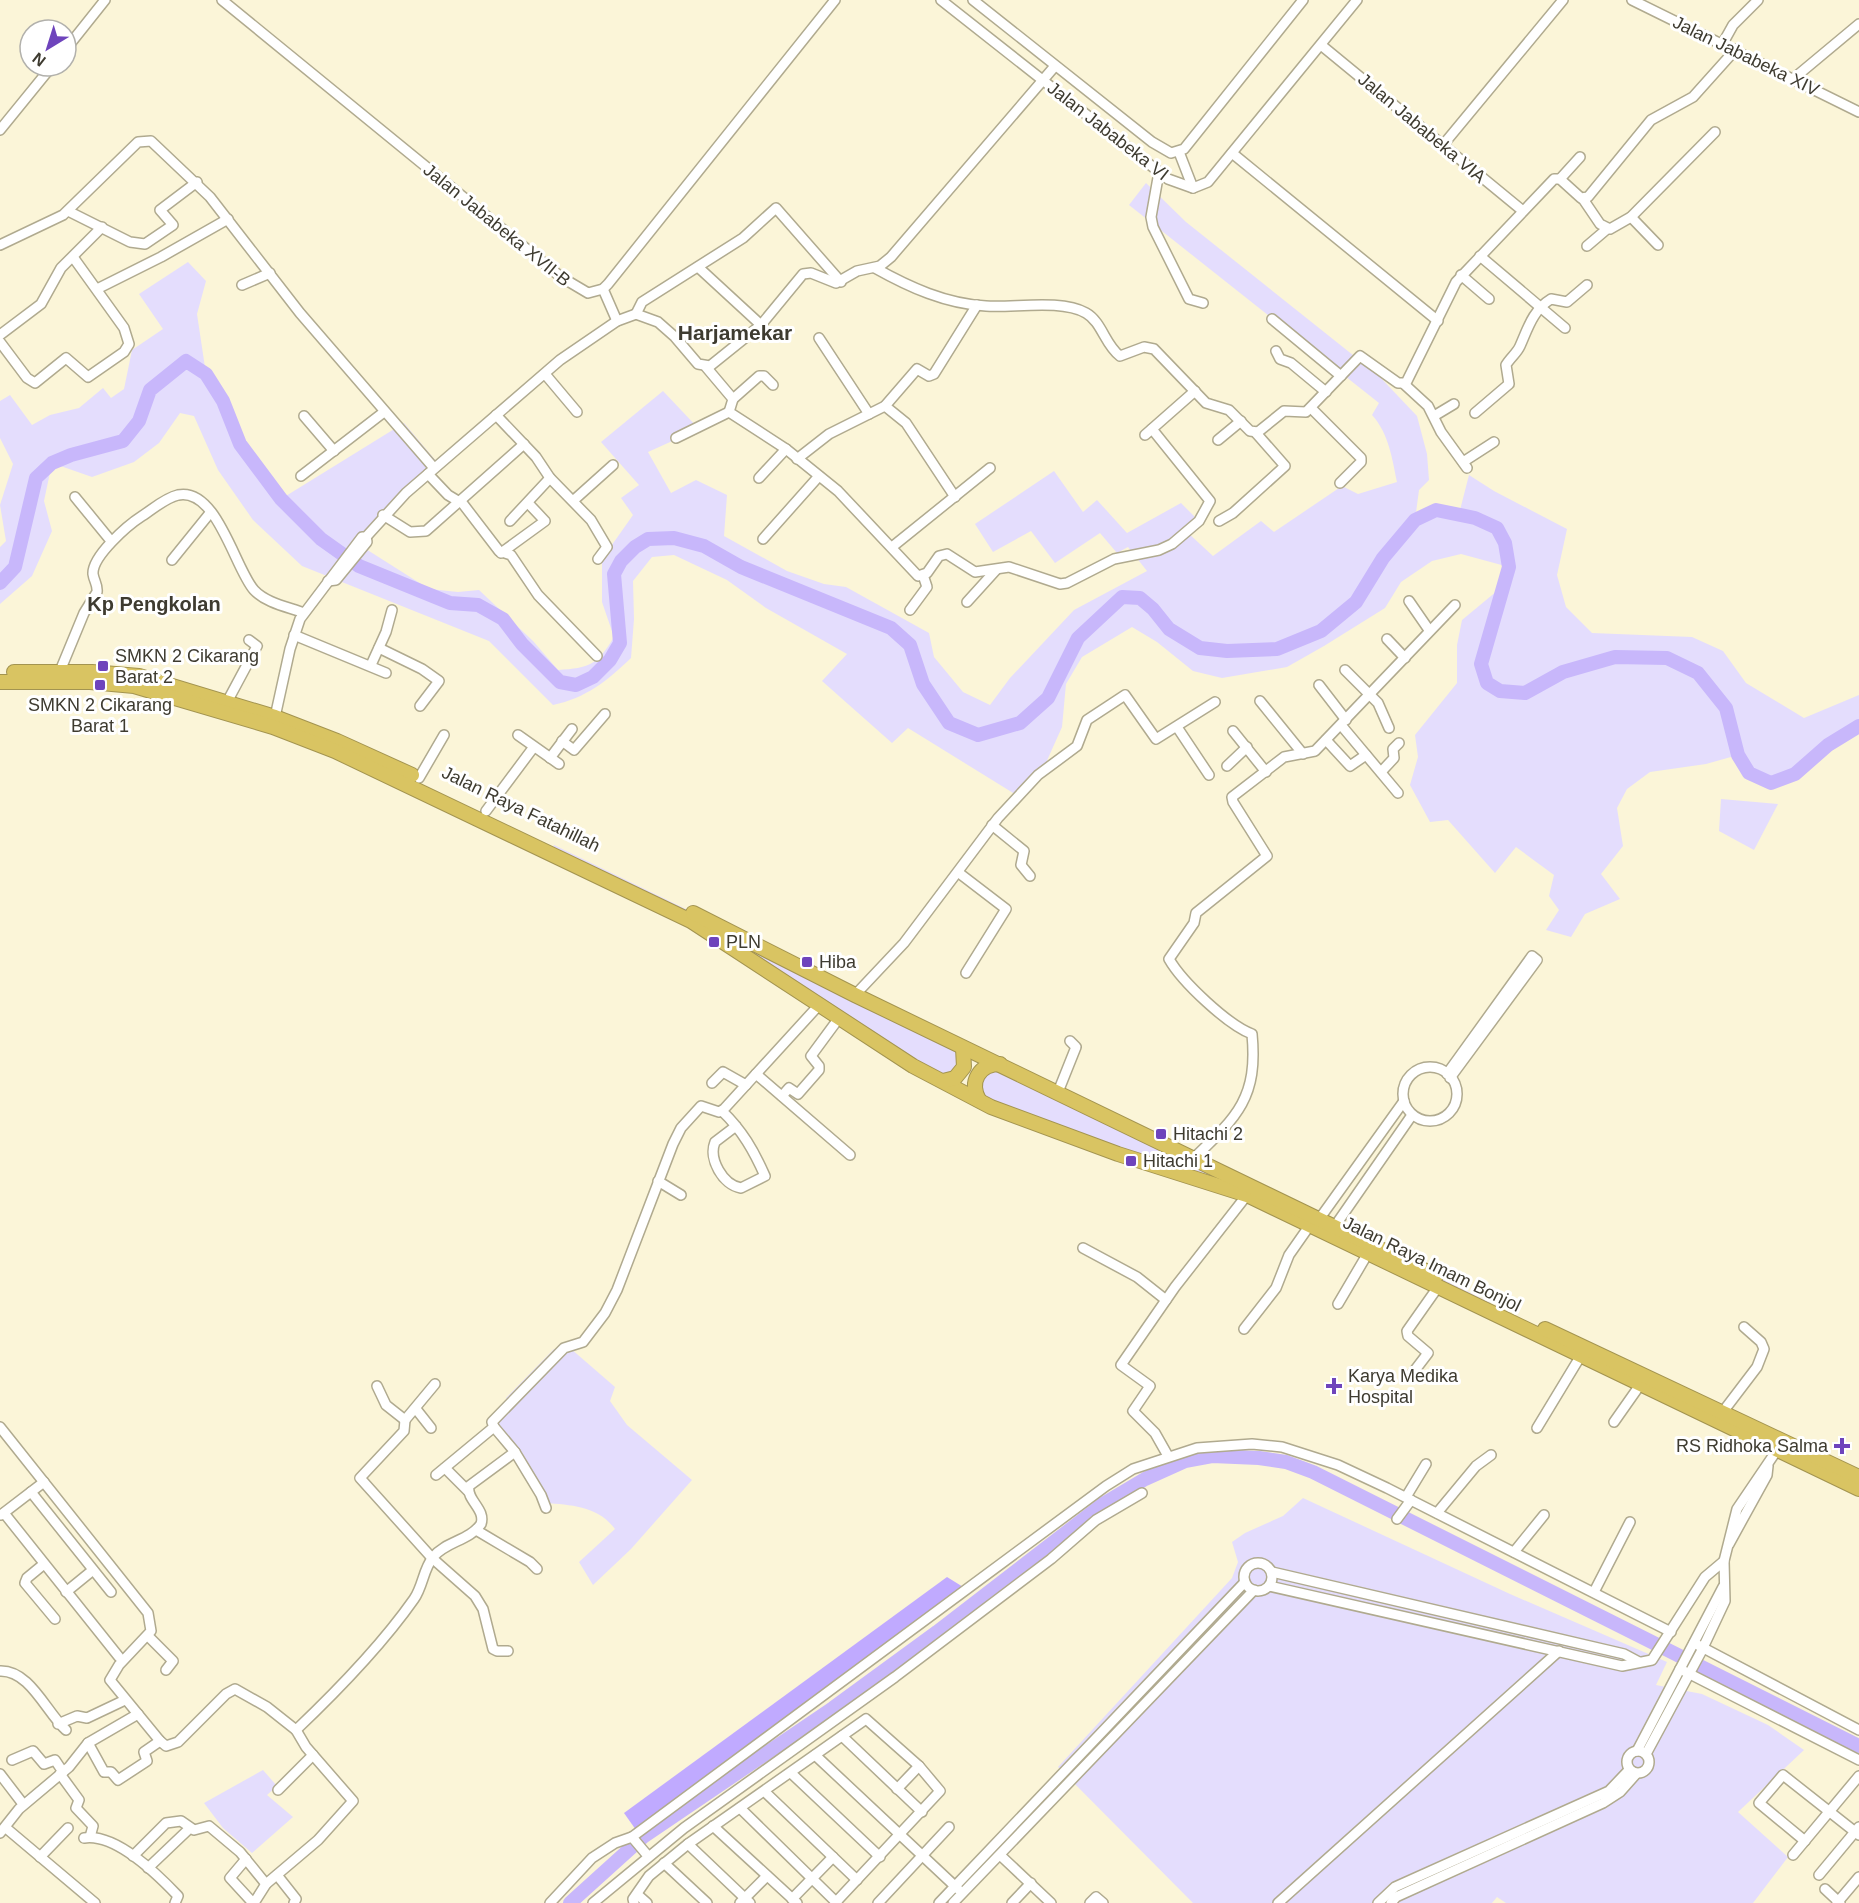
<svg xmlns="http://www.w3.org/2000/svg" width="1859" height="1903" viewBox="0 0 1859 1903" font-family="Helvetica,sans-serif">
  <style>
    .green { fill: #e4ddfd }
    .forest { fill: #c0aaff }
    .lines { fill: none; stroke-linecap: round; stroke-linejoin: round }
    .river { stroke: #c8b7fb; stroke-width: 14 }
    .minor-casing { stroke: #b0aa8f; stroke-width: 12 }
    .highway-casing { stroke: #a39450; stroke-width: 16 }
    .minor { stroke: #fff; stroke-width: 9 }
    .highway { stroke: #d9c462; stroke-width: 14 }
    .poi-dot { fill: #6e44bc; stroke: #fff; stroke-width: 2 }
    .labels { text-anchor: middle; stroke-width: 6; stroke-linejoin: round; paint-order: stroke }
    .street-label { font-size: 18px; fill: #3e3b30; stroke: #fff }
    .poi-label { font-size: 18px; fill: #3e3b30; stroke: #fff; text-anchor: start }
    .neighbourhood-label { font-size: 20px; font-weight: bold; fill: #3e3b30; stroke: #fff }
    .quarter-label { font-size: 21px; font-weight: bold; fill: #3e3b30; stroke: #fff }
  </style>
  <rect width="100%" height="100%" fill="#fbf5d8"/>
  <g class="green">
    <path d="M1146,183L1186,222L1378,375L1417,416L1427,454L1429,480L1419,490L1415,520L1436,510L1459,514L1469,475L1494,491L1567,529L1557,575L1566,607L1592,633L1692,637L1723,651L1746,683L1804,718L1859,695V726L1828,745L1795,774L1771,783L1749,773L1738,755L1706,764L1650,772L1627,789L1617,808L1623,846L1601,874L1620,899L1585,914L1571,937L1546,930L1559,910L1549,896L1554,875L1516,847L1495,873L1448,820L1430,822L1410,785L1418,757L1415,735L1457,683V645L1462,620L1503,586L1509,567L1461,554L1432,561L1401,582L1385,608L1324,646L1287,667L1222,678L1193,671L1157,642L1132,627L1082,657L1066,684L1062,727L1041,774L1018,796L908,728L892,743L822,681L847,654L766,608L727,580L674,555L652,557L633,581L634,619L631,658C607,681 586,698 553,705L489,641L302,566L253,520L218,470L194,416L180,413L159,443L134,462L92,477L52,463L44,501L52,531L32,576L0,604V547L6,541L0,505L13,464L0,438V401L10,395L32,425L50,415L79,408L103,388L111,398L124,389L132,350L163,329L139,294L188,262L206,281L197,314L206,374L224,403L240,444L281,499L404,423L436,461L388,506L358,544L429,589L458,592L479,590L533,641L558,670C590,668 597,665 614,637L602,602V559L633,515L621,498L639,485L601,442L663,391L699,429L648,452L671,493L696,480L727,495L724,536L787,571L824,584L846,587L929,633L934,657L963,692L990,705L1010,678L1074,610L1147,571L1128,547L1117,553L1100,533L1055,563L1031,531L993,552L975,524L1054,471L1083,512L1097,500L1127,533L1181,503L1195,517L1187,532L1213,556L1261,521L1274,532L1342,486L1358,494L1397,482C1392,458 1389,434 1372,415L1379,403L1129,205Z"/>
    <polygon points="1721,799 1778,804 1754,850 1719,831"/>
    <polygon points="554,845 768,949 963,1048 966,1061 943,1081 718,937 551,853"/>
    <polygon points="993,1064 1320,1218 1491,1303 1487,1311 1310,1225 979,1100 976,1078"/>
    <path d="M570,1348L615,1387L610,1401L627,1425L692,1480L631,1549L593,1585L579,1562L615,1529C598,1506 572,1505 545,1503L521,1464L489,1426L511,1403L506,1398L554,1349Z"/>
    <polygon points="1303,1498 1510,1594 1667,1662 1656,1685 1702,1694 1768,1725 1804,1750 1738,1812 1788,1857 1753,1903 1506,1903 1497,1897 1492,1903 1193,1903 1058,1767 1232,1578 1238,1562 1232,1542 1245,1533 1283,1516"/>
    <polygon points="263,1770 277,1786 267,1795 293,1817 252,1853 223,1828 204,1803"/>
  </g>
  <polygon class="forest" points="947,1577 968,1590 636,1830 624,1813"/>
  <g class="lines">
    <g class="river">
      <polyline points="0,583 15,567 36,478 52,463 71,455 123,441 139,421 150,390 186,361 206,374 223,401 240,444 281,499 321,539 359,566 450,603 478,605 503,619 522,644 560,682 576,685 593,677 610,660 620,643 614,574 621,561 635,547 648,539 674,538 704,546 741,567 891,628 910,645 923,684 949,723 978,735 1020,723 1048,698 1078,638 1122,597 1140,598 1153,609 1169,629 1200,648 1227,651 1277,649 1321,631 1356,602 1383,558 1415,520 1436,510 1475,518 1497,528 1505,543 1509,567 1481,664 1487,683 1500,691 1525,693 1563,672 1615,657 1667,658 1698,673 1726,708 1738,755 1749,773 1771,783 1795,774 1828,745 1859,726"/>
      <polyline points="570,1903 643,1837 833,1708 937,1632 1103,1504 1145,1479 1185,1461 1212,1456 1259,1458 1286,1462 1313,1472 1859,1746"/>
    </g>
    <defs>
      <g id="minor">
        <polyline points="222,0 561,277 588,293 603,289 608,284 835,0"/>
        <polyline points="941,0 1168,179 1193,188 1208,182 1357,0"/>
        <polyline points="973,0 1152,142 1171,153 1184,149 1303,0"/>
        <polyline points="1632,0 1859,112"/>
        <polyline points="1723,43 1733,25 1758,0"/>
        <polyline points="1321,45 1523,211"/>
        <polyline points="66,49 105,0"/>
        <polyline points="1793,79 1859,24"/>
        <polyline points="0,130 52,66"/>
        <polyline points="1443,145 1563,0"/>
        <polyline points="1179,152 1193,188"/>
        <polyline points="1232,153 1438,321"/>
        <polyline points="1159,172 1151,217 1153,227 1189,299 1203,303"/>
        <polyline points="1560,179 1580,157"/>
        <polyline points="1583,199 1600,224 1610,229 1631,217 1715,132"/>
        <polyline points="68,211 130,242 145,244 173,225 160,210 197,182"/>
        <polyline points="1631,217 1658,245"/>
        <polyline points="0,245 63,215 138,142 151,141 210,197 300,313 434,468"/>
        <polyline points="1587,246 1607,229"/>
        <polyline points="1480,256 1565,328"/>
        <polyline points="698,267 761,325"/>
        <path d="M875,268C909,287 946,304 986,306C1014,308 1061,299 1086,313C1102,322 1105,345 1120,356L1144,347L1154,349L1206,403L1229,410L1250,431L1258,432L1284,411L1306,412L1360,356L1398,383H1406L1456,282L1554,179H1560L1581,198L1588,197L1651,120L1693,97L1736,49"/>
        <polyline points="1461,275 1489,299"/>
        <polyline points="242,285 270,273"/>
        <polyline points="97,289 161,257 228,219"/>
        <polyline points="603,289 617,321"/>
        <polyline points="636,314 642,302 743,238 776,208 841,282"/>
        <polyline points="1272,319 1341,376"/>
        <polyline points="0,335 41,304 61,268 102,227"/>
        <polyline points="819,338 869,414"/>
        <polyline points="0,342 27,378 35,383 66,358 88,377 124,352 129,344 124,328 73,257"/>
        <polyline points="1276,351 1280,359 1291,363 1326,392"/>
        <polyline points="706,367 733,399 729,412 786,449 838,491 918,576 927,573 939,556 947,554 975,572 1009,567 1060,584 1067,583 1114,559 1159,550 1172,544 1199,521 1210,501 1152,429"/>
        <polyline points="545,374 577,412"/>
        <polyline points="1404,384 1428,406 1441,432 1467,468"/>
        <polyline points="733,399 759,376 764,376 773,385"/>
        <polyline points="885,406 906,423 955,497"/>
        <polyline points="1311,408 1361,458 1361,462 1340,483"/>
        <path d="M1475,413L1509,384L1506,365C1510,358 1517,353 1520,346C1528,328 1533,310 1551,299L1567,302L1587,285"/>
        <polyline points="496,415 536,457 550,478 591,520 607,547 598,559"/>
        <polyline points="304,416 334,451"/>
        <polyline points="1434,416 1454,404"/>
        <polyline points="1145,435 1195,391"/>
        <polyline points="676,438 729,412"/>
        <polyline points="1218,440 1241,421"/>
        <polyline points="797,459 829,434 885,406 917,369 929,376 934,374 977,305"/>
        <polyline points="1463,462 1494,442"/>
        <polyline points="428,474 448,495 463,504 499,551 511,555 538,595 597,656"/>
        <polyline points="301,476 384,412"/>
        <polyline points="759,478 786,449"/>
        <polyline points="75,497 111,541"/>
        <polyline points="574,500 613,465"/>
        <polyline points="383,515 410,532 426,531 524,444"/>
        <polyline points="510,521 550,478"/>
        <polyline points="1219,521 1233,513 1285,466 1256,433"/>
        <polyline points="763,539 819,476"/>
        <polyline points="892,547 990,468"/>
        <polyline points="501,553 545,521 528,503"/>
        <polyline points="172,560 210,513"/>
        <polyline points="328,581 336,580 367,542 366,537"/>
        <polyline points="1409,601 1429,630"/>
        <polyline points="967,602 996,570"/>
        <polyline points="910,610 927,587 923,575"/>
        <polyline points="294,635 386,673"/>
        <polyline points="1387,639 1405,658"/>
        <polyline points="379,648 422,669 439,681 420,706"/>
        <polyline points="371,665 386,632 392,610"/>
        <polyline points="1345,670 1378,703 1389,728"/>
        <path d="M60,671L84,613L97,592C98,585 94,581 93,574C92,556 128,525 142,516C153,509 165,498 178,495C217,487 235,569 254,590C266,603 288,607 304,613"/>
        <polyline points="1319,685 1346,720"/>
        <polyline points="1260,701 1303,754"/>
        <polyline points="227,702 257,646 249,640"/>
        <polyline points="275,717 290,649 300,619 362,537 366,537 406,493 560,360 617,321 636,314 658,322 675,337 698,364 710,366 761,325 803,274 811,273 836,283 857,271 880,266 891,257 1055,66"/>
        <polyline points="1341,725 1398,793"/>
        <polyline points="1177,727 1209,775"/>
        <polyline points="1233,731 1266,772"/>
        <polyline points="518,735 559,764"/>
        <polyline points="1326,740 1350,766 1366,755"/>
        <polyline points="562,741 574,750 605,714"/>
        <polyline points="550,758 572,729"/>
        <polyline points="1227,766 1247,747"/>
        <polyline points="1381,772 1394,758 1393,749 1399,743"/>
        <polyline points="419,778 444,735"/>
        <polyline points="486,811 533,748"/>
        <polyline points="992,825 1024,851 1021,865 1030,876"/>
        <polyline points="959,873 1006,909 966,973"/>
        <polyline points="855,995 904,943 998,818 1038,775 1077,746 1087,720 1125,695 1156,739 1215,702"/>
        <circle cx="1430" cy="1094" r="27"/>
        <polyline points="756,1074 850,1155"/>
        <polyline points="1447,1074 1532,956 1537,960 1450,1078"/>
        <polyline points="712,1083 723,1072 746,1085"/>
        <polyline points="1058,1092 1076,1047 1070,1041"/>
        <polyline points="782,1096 789,1088 798,1094 819,1070 819,1066 811,1056 839,1018"/>
        <path d="M722,1111C742,1130 754,1151 765,1176L741,1188C723,1185 708,1159 715,1142L736,1126"/>
        <path d="M1194,1158C1238,1116 1258,1097 1252,1034C1228,1025 1182,982 1169,959L1194,923L1196,913L1267,856L1233,802L1232,797L1284,757L1315,751L1455,605"/>
        <polyline points="658,1181 681,1195"/>
        <polyline points="1320,1218 1404,1101"/>
        <polyline points="1335,1226 1412,1115"/>
        <polyline points="1083,1248 1137,1277 1166,1300"/>
        <polyline points="1338,1304 1368,1253"/>
        <polyline points="1244,1329 1276,1288 1289,1255 1310,1225"/>
        <polyline points="1412,1374 1428,1353 1408,1336 1407,1331 1438,1287"/>
        <polyline points="377,1386 386,1405 405,1420 435,1384"/>
        <polyline points="416,1409 431,1428"/>
        <polyline points="1722,1413 1757,1367 1764,1349 1761,1342 1744,1327"/>
        <polyline points="405,1420 404,1431 360,1478 432,1558 475,1596 483,1609 493,1649 497,1651 508,1651"/>
        <polyline points="1614,1422 1640,1385"/>
        <path d="M0,1427L148,1613L151,1631L119,1665L110,1680L160,1741L166,1746L178,1742L226,1694L235,1689L267,1707L296,1730C337,1691 381,1646 414,1599C423,1586 423,1570 433,1557C446,1541 469,1541 481,1524C486,1509 466,1500 469,1486L515,1452L494,1427L492,1422L564,1348L583,1342L605,1313L617,1290L673,1144L681,1128L701,1106L719,1112L724,1109L819,1005"/>
        <polyline points="1537,1428 1580,1357"/>
        <polyline points="515,1452 541,1495 546,1508"/>
        <polyline points="1168,1456 1155,1433 1133,1411 1150,1386 1121,1365 1175,1287 1247,1195"/>
        <polyline points="445,1468 468,1491"/>
        <polyline points="436,1475 494,1427"/>
        <polyline points="31,1492 111,1592"/>
        <polyline points="1406,1497 1426,1464"/>
        <polyline points="4,1513 119,1657"/>
        <polyline points="1437,1513 1476,1466 1491,1455"/>
        <polyline points="1,1515 44,1482"/>
        <polyline points="1397,1519 1411,1500"/>
        <polyline points="476,1530 530,1562 537,1569"/>
        <polyline points="1729,1544 1767,1475 1768,1466"/>
        <polyline points="1514,1552 1544,1515"/>
        <circle cx="1258" cy="1577" r="14"/>
        <polyline points="44,1564 27,1578 25,1583 55,1619"/>
        <polyline points="1272,1572 1624,1654 1639,1662"/>
        <polyline points="1269,1586 1622,1666 1652,1660 1705,1577 1724,1561"/>
        <polyline points="66,1592 93,1570"/>
        <polyline points="1594,1592 1630,1522"/>
        <polyline points="148,1636 173,1661 166,1670"/>
        <polyline points="1694,1643 1859,1730"/>
        <polyline points="1680,1669 1859,1760"/>
        <path d="M0,1671C30,1670 46,1712 66,1730"/>
        <polyline points="58,1724 77,1716 87,1718 125,1700"/>
        <polyline points="842,1736 922,1812"/>
        <polyline points="88,1743 104,1772 111,1772 118,1780 147,1761 144,1752 160,1741"/>
        <circle cx="1638" cy="1762" r="11"/>
        <polyline points="1637,1751 1723,1587"/>
        <polyline points="1646,1754 1701,1652 1725,1601 1724,1561 1737,1509 1777,1450"/>
        <polyline points="815,1755 958,1889"/>
        <polyline points="12,1760 33,1751 44,1764 55,1760 63,1772"/>
        <polyline points="791,1773 880,1857"/>
        <polyline points="0,1774 23,1804"/>
        <polyline points="60,1774 79,1800 76,1808 93,1826 90,1837"/>
        <polyline points="897,1789 919,1766"/>
        <polyline points="278,1790 313,1755"/>
        <polyline points="765,1792 857,1880"/>
        <polyline points="740,1808 837,1903"/>
        <polyline points="713,1826 797,1903"/>
        <polyline points="6,1828 95,1903"/>
        <polyline points="0,1833 19,1809 69,1767 88,1743 138,1714"/>
        <polyline points="632,1837 648,1856"/>
        <path d="M84,1838C116,1833 158,1875 178,1896L175,1903"/>
        <polyline points="1805,1841 1759,1803 1783,1775 1859,1835"/>
        <polyline points="688,1844 750,1903"/>
        <polyline points="1000,1855 1051,1903"/>
        <polyline points="1793,1855 1859,1776"/>
        <polyline points="133,1856 166,1823 181,1821 194,1830 209,1826 240,1852 266,1884"/>
        <polyline points="40,1857 68,1828"/>
        <polyline points="246,1859 230,1878 253,1903"/>
        <polyline points="664,1863 707,1903"/>
        <polyline points="148,1868 190,1828"/>
        <polyline points="277,1875 296,1899 294,1903"/>
        <polyline points="1819,1875 1859,1827"/>
        <polyline points="1825,1889 1840,1903"/>
        <polyline points="638,1895 647,1903"/>
        <polyline points="792,1899 833,1857"/>
        <polyline points="254,1903 266,1884 318,1840 353,1801 306,1747 296,1730"/>
        <polyline points="550,1903 592,1858 615,1843 632,1837 1106,1486 1133,1469 1197,1448 1252,1444 1282,1447 1338,1465 1387,1488 1671,1632"/>
        <polyline points="593,1903 684,1828 895,1677 1051,1559 1096,1520 1142,1493"/>
        <polyline points="634,1903 633,1899 649,1876 688,1844 866,1719 919,1766 940,1791 835,1903"/>
        <polyline points="740,1903 767,1876"/>
        <polyline points="878,1903 949,1827"/>
        <polyline points="939,1903 1245,1582"/>
        <polyline points="953,1903 1254,1590"/>
        <polyline points="1012,1903 1031,1883"/>
        <polyline points="1090,1903 1096,1897 1103,1903"/>
        <polyline points="1278,1903 1559,1651"/>
        <polyline points="1378,1903 1395,1887 1609,1791 1629,1770"/>
        <polyline points="1391,1903 1396,1897 1603,1803 1620,1792 1636,1774"/>
        <polyline points="1837,1903 1859,1877"/>
      </g>
      <g id="highway">
        <polyline points="14,672 92,672 139,676 275,717 337,741 412,775"/>
        <polyline points="0,682 90,682 134,686 273,727 335,751 691,921 913,1066 991,1107 1118,1154 1247,1195 1859,1489"/>
        <polyline points="693,913 855,995 1436,1276"/>
        <polyline points="943,1081 955,1078 964,1067 963,1048"/>
        <path d="M979,1100C969,1082 979,1064 1000,1064"/>
        <polyline points="1545,1329 1859,1477"/>
      </g>
    </defs>
    <use href="#minor" class="minor-casing"/>
    <use href="#highway" class="highway-casing"/>
    <use href="#minor" class="minor"/>
    <use href="#highway" class="highway"/>
  </g>
  <g class="poi-dot">
    <rect x="97" y="660" width="12" height="12" rx="3"/>
    <rect x="94" y="679" width="12" height="12" rx="3"/>
    <rect x="708" y="936" width="12" height="12" rx="3"/>
    <rect x="801" y="956" width="12" height="12" rx="3"/>
    <rect x="1155" y="1128" width="12" height="12" rx="3"/>
    <rect x="1125" y="1155" width="12" height="12" rx="3"/>
    <path d="M1331 1377h6v6h6v6h-6v6h-6v-6h-6v-6h6z"/>
    <path d="M1839 1437h6v6h6v6h-6v6h-6v-6h-6v-6h6z"/>
  </g>
  <g class="labels">
    <g class="street-label">
      <text transform="translate(1746 56) rotate(26)" y="6">Jalan Jababeka XIV</text>
      <text transform="translate(1422 128) rotate(40)" y="6">Jalan Jababeka VIA</text>
      <text transform="translate(1108 131) rotate(38)" y="6">Jalan Jababeka VI</text>
      <text transform="translate(497 225) rotate(39)" y="6">Jalan Jababeka XVII-B</text>
      <text transform="translate(521 809) rotate(26)" y="6">Jalan Raya Fatahillah</text>
      <text transform="translate(1432 1264) rotate(26)" y="6">Jalan Raya Imam Bonjol</text>
    </g>
    <g class="poi-label">
      <text x="115" y="662">SMKN 2 Cikarang<tspan x="115" dy="21">Barat 2</tspan></text>
      <text x="100" y="711" text-anchor="middle">SMKN 2 Cikarang<tspan x="100" dy="21">Barat 1</tspan></text>
      <text x="726" y="948">PLN</text>
      <text x="819" y="968">Hiba</text>
      <text x="1173" y="1140">Hitachi 2</text>
      <text x="1143" y="1167">Hitachi 1</text>
      <text x="1348" y="1382">Karya Medika<tspan x="1348" dy="21">Hospital</tspan></text>
      <text x="1828" y="1452" text-anchor="end">RS Ridhoka Salma</text>
    </g>
    <g class="neighbourhood-label">
      <text x="154" y="611">Kp Pengkolan</text>
    </g>
    <g class="quarter-label">
      <text x="735" y="340">Harjamekar</text>
    </g>
  </g>
  <g transform="translate(48 48) rotate(218)"><circle r="28" fill="#ffffff" stroke="#b2b1ac" stroke-width="1.5"/>
  <path d="M0-4.5L10 22L0 15L-10 22Z" fill="#6e44bc"/>
  <text y="-9" font-size="16" font-weight="bold" text-anchor="middle" fill="#3e3b30">N</text>
  </g>
</svg>
